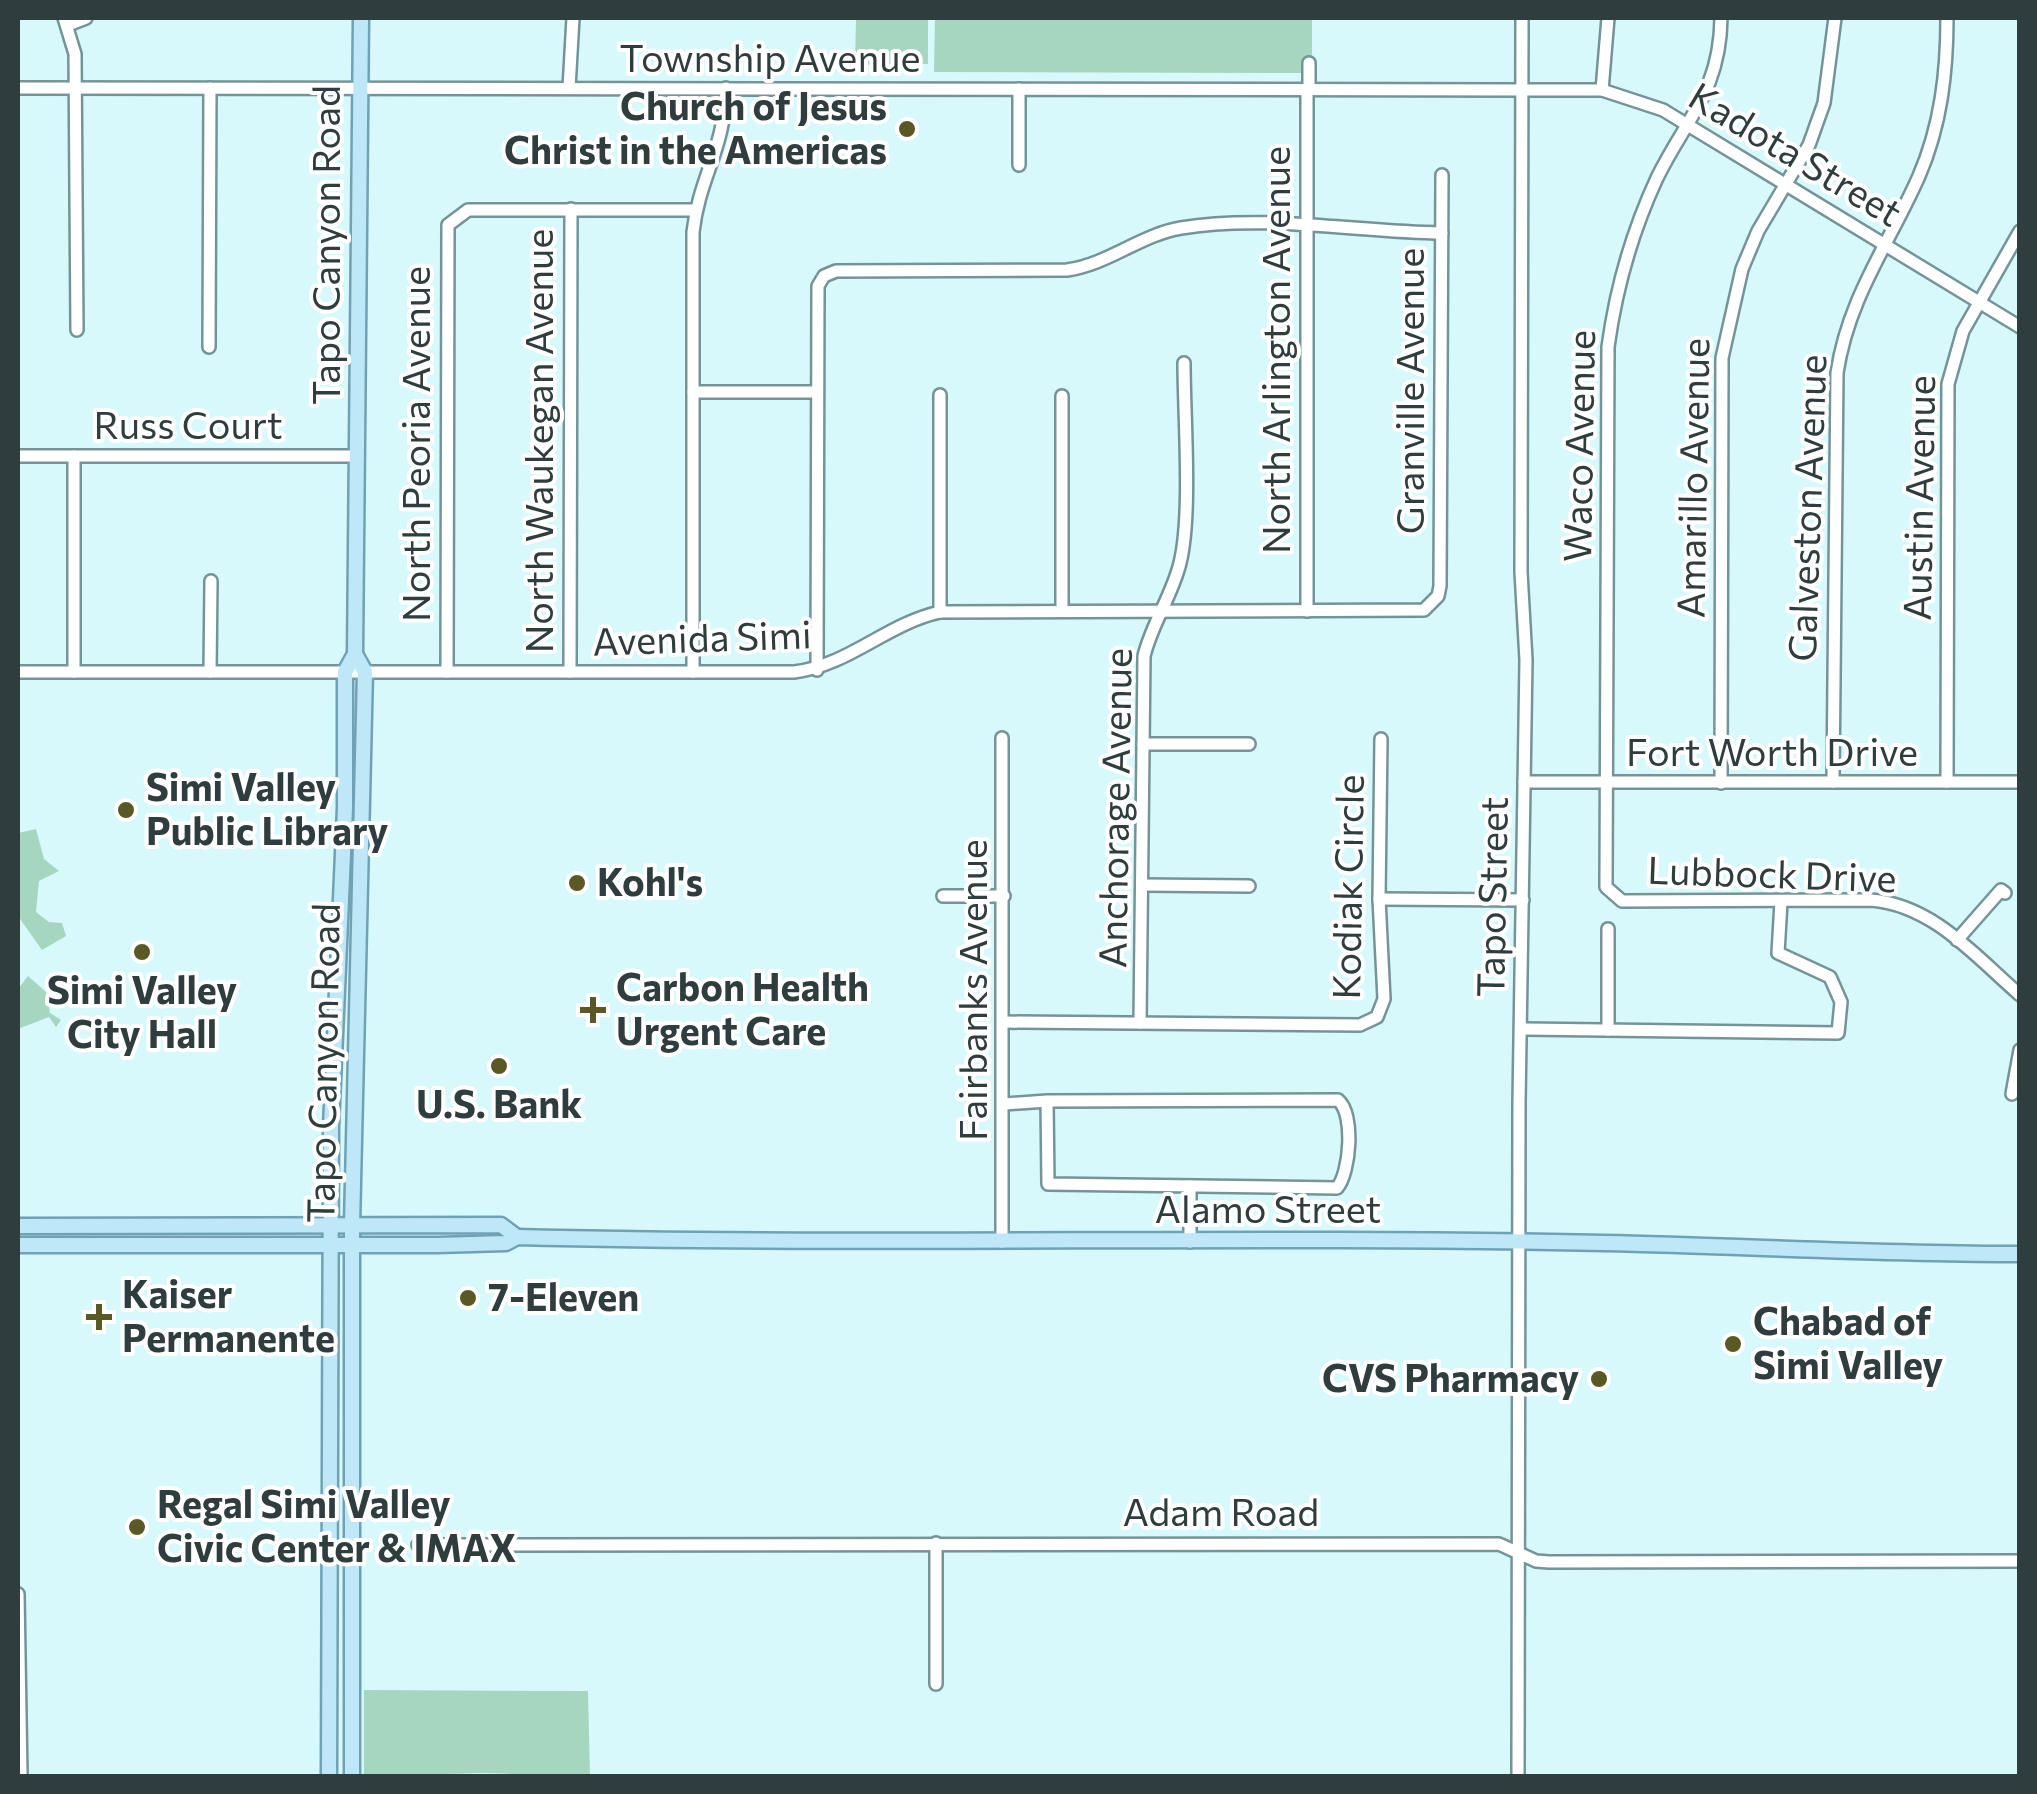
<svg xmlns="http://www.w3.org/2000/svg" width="2037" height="1794" viewBox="0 0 2037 1794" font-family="Commissioner,sans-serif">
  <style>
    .green { fill: #a5d7c0 }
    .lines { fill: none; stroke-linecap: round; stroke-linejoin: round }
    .minor-casing { stroke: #759497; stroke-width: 16 }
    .major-casing { stroke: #70a2b4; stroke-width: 19 }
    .minor { stroke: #fff; stroke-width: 11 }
    .major { stroke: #bee8f8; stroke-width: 14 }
    .poi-dot { fill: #5a5824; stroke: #fff; stroke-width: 4 }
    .labels { text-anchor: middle; stroke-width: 8; stroke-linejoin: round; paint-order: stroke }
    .street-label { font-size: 38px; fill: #303d3e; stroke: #fff }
    .poi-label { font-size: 38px; font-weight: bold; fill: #303d3e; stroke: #fff; text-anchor: start }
  </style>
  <rect width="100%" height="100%" fill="#d8f9fc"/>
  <g class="green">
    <polygon points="856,18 928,18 928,64 855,65"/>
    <polygon points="935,18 1312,18 1312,73 934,72"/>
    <polygon points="36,829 44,859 59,871 39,881 36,912 49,922 62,923 66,936 42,950 18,916 18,833"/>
    <polygon points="28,976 46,992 50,1013 61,1020 56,1027 49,1017 18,1029 18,989"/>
    <polygon points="364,1690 588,1691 590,1776 484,1773 364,1776"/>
  </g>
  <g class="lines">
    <defs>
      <g id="minor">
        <polyline points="64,18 75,54 77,330"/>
        <path d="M1721,18C1720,91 1687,117 1657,178C1632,232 1616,288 1608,347L1606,887L1622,901L1871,900C1933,905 1975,956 2020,995"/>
        <polyline points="68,25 86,18"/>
        <polyline points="1309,63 1309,89"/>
        <polyline points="18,88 1602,90 1663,110 2020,327"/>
        <polyline points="569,88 573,18"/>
        <polyline points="1019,89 1019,165"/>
        <polyline points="1602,90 1608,18"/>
        <polyline points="209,347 210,88"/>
        <polyline points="693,392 817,392"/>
        <polyline points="19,456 358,456"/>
        <polyline points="1062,611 1062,396"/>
        <polyline points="1307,611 1307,89"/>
        <polyline points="940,612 940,395"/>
        <path d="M817,670L818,286L824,276L836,271L1067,270C1109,264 1140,235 1181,228C1265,214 1358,232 1442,233"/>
        <path d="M18,672H794C850,665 886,624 940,612L1424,610L1438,596L1440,586L1442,175"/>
        <polyline points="74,672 74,456"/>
        <polyline points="210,672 211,581"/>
        <polyline points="447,672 448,225 468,210 695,210"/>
        <polyline points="570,672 571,209"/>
        <path d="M693,672V232C699,177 725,149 726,88"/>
        <polyline points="1143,744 1249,744"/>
        <polyline points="1524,782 2020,782"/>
        <path d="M1833,782L1837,373C1848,298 1889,244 1919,176C1941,125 1947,72 1947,18"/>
        <polyline points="1947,782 1948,384 1963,331 2020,231"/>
        <polyline points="1721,783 1722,358 1742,269 1758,231 1809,145 1824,103 1835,18"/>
        <polyline points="1143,885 1249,886"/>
        <polyline points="943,896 1004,896"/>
        <polyline points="1379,899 1523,900"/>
        <polyline points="1608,929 1608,1030"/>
        <polyline points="1957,940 2001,890 2005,893"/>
        <polyline points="1003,1022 1360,1025 1377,1017 1384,999 1379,899 1381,739"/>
        <path d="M1140,1023L1144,656C1152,623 1172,596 1180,563C1192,514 1184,417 1184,363"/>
        <polyline points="1521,1029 1838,1033 1841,1002 1830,977 1778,953 1781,902"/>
        <polyline points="2012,1094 2020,1050"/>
        <path d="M1004,1104L1047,1101L1338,1100C1355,1114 1350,1173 1337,1188L1048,1184L1047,1101"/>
        <polyline points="1190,1186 1190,1242"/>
        <polyline points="1002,1242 1002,738"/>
        <polyline points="936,1543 936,1684"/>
        <polyline points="418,1545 1499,1544 1536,1561 1549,1562 2020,1561"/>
        <polyline points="18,1594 21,1776"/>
        <polyline points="1518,1776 1519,1102 1526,660 1521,572 1522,18"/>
      </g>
      <g id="major">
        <polyline points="18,1226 501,1225 517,1237"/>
        <path d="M18,1245H438L506,1243L517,1237C879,1246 1242,1235 1604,1243C1743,1246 1881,1254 2020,1254"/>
        <polyline points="329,1776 331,1127 345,808 345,672 355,654 361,18"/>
        <polyline points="352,1776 352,1225 365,672 355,654"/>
      </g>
    </defs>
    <use href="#minor" class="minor-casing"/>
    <use href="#major" class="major-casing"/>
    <use href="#minor" class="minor"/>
    <use href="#major" class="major"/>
  </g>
  <g class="poi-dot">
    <circle cx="907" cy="129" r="10"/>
    <circle cx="126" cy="810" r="10"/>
    <circle cx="577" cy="883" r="10"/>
    <circle cx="142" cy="952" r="10"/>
    <path d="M588 995h10v10h10v10h-10v10h-10v-10h-10v-10h10z"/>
    <circle cx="499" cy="1066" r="10"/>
    <circle cx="468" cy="1298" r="10"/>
    <path d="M94 1302h10v10h10v10h-10v10h-10v-10h-10v-10h10z"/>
    <circle cx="1733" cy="1344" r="10"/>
    <circle cx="1599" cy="1379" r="10"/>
    <circle cx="137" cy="1527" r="10"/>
  </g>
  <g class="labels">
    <g class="street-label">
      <text x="770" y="72">Township Avenue</text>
      <text transform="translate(1795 155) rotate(31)" y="13">Kadota Street</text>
      <text transform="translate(327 245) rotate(-90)" y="13">Tapo Canyon Road</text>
      <text transform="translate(1277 350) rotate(-90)" y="13">North Arlington Avenue</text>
      <text transform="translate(1411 391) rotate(-90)" y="13">Granville Avenue</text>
      <text x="188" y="439">Russ Court</text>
      <text transform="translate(540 441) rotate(-90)" y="13">North Waukegan Avenue</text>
      <text transform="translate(417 444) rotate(-90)" y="13">North Peoria Avenue</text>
      <text transform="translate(1580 446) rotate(-89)" y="13">Waco Avenue</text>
      <text transform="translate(1694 478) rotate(-89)" y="13">Amarillo Avenue</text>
      <text transform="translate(1920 498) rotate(-89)" y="13">Austin Avenue</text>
      <text transform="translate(1808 508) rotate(-88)" y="13">Galveston Avenue</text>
      <text transform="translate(702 639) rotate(-2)" y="13">Avenida Simi</text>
      <text x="1772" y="766">Fort Worth Drive</text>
      <text transform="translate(1116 808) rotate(-89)" y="13">Anchorage Avenue</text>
      <text transform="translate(1772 875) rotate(2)" y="13">Lubbock Drive</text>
      <text transform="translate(1349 887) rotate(-89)" y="13">Kodiak Circle</text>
      <text transform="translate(1493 897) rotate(-89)" y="13">Tapo Street</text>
      <text transform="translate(974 990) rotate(-90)" y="13">Fairbanks Avenue</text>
      <text transform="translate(324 1063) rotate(-89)" y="13">Tapo Canyon Road</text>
      <text x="1268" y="1223">Alamo Street</text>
      <text x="1221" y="1526">Adam Road</text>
    </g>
    <g class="poi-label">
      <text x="887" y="120" text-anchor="end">Church of Jesus<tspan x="887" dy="44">Christ in the Americas</tspan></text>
      <text x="146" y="801">Simi Valley<tspan x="146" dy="44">Public Library</tspan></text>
      <text x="597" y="896">Kohl's</text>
      <text x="616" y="1001">Carbon Health<tspan x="616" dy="44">Urgent Care</tspan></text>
      <text x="142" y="1004" text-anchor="middle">Simi Valley<tspan x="142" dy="44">City Hall</tspan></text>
      <text x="499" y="1118" text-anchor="middle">U.S. Bank</text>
      <text x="122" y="1308">Kaiser<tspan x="122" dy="44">Permanente</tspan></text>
      <text x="488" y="1311">7-Eleven</text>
      <text x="1753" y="1335">Chabad of<tspan x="1753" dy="44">Simi Valley</tspan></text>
      <text x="1579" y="1392" text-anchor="end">CVS Pharmacy</text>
      <text x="157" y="1518">Regal Simi Valley<tspan x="157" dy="44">Civic Center &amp; IMAX</tspan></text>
    </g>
  </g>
  <rect width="2037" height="1794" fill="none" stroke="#303d3e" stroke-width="40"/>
</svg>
